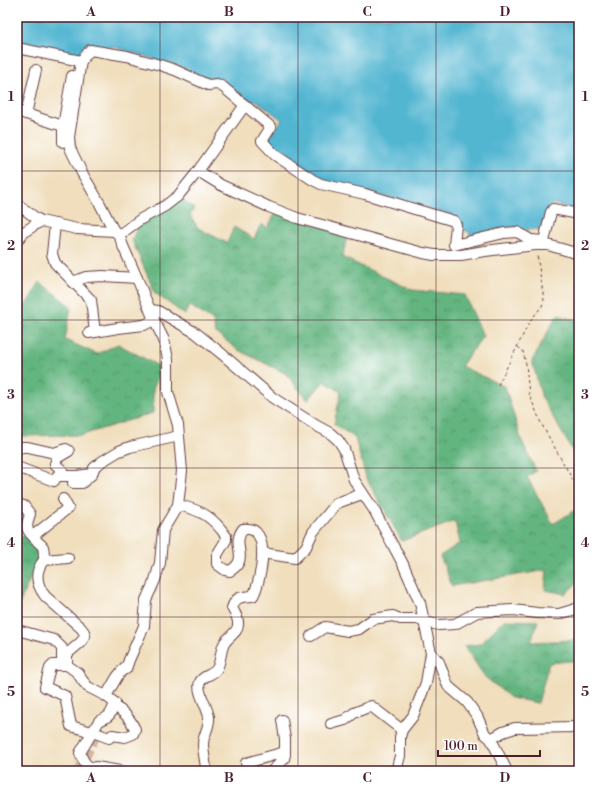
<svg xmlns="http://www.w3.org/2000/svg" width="596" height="788" viewBox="0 0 596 788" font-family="'Libre Bodoni',serif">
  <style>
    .forest { fill: url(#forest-crowns); stroke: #576a56 }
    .water { fill: #53b6d1; stroke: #4e6a7e }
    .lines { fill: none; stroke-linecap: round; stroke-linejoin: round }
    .minor-tunnel { stroke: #cfb89f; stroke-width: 10; stroke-dasharray: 10 5; stroke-linecap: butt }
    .minor-casing { stroke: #633c41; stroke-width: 12 }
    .path { stroke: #633c41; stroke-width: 1; stroke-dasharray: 3 3; stroke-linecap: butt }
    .minor { stroke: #fff; stroke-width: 10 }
    .grid { fill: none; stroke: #4a1f2b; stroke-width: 1; stroke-opacity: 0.55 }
    .neatline { fill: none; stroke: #4a1f2b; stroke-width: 1.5 }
    .grid-label { font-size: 13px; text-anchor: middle; font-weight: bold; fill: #4a1f2b }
  </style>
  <defs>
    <pattern id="forest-crowns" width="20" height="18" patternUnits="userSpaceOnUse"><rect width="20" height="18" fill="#64b580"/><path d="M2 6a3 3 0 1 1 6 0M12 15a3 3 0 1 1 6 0" fill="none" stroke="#549369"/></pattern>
  </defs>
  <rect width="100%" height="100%" fill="#fff"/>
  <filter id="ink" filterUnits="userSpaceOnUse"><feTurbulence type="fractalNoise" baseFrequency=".025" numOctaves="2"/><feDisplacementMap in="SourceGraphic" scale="8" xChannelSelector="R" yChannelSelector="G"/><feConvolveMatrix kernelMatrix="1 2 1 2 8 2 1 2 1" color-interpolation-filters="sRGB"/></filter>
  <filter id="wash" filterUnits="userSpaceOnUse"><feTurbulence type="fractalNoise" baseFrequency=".012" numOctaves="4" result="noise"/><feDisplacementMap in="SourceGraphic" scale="16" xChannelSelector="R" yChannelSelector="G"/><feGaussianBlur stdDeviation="0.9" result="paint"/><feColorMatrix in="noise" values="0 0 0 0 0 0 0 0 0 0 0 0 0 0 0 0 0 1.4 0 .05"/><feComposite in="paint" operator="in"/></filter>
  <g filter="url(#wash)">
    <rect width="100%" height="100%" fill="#f0debc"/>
    <g class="forest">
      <polygon points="179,197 194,208 190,215 198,228 227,243 234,227 254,239 261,224 267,228 276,213 348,234 342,257 412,290 465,295 483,336 461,366 505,387 521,439 536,471 527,477 553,524 579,508 579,581 565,594 545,590 547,570 452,586 440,556 460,543 455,521 402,541 366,478 355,438 334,424 341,392 324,381 308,400 285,373 238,350 215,332 213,321 189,305 185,315 155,293 132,240 139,223"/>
      <polygon points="40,282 71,307 65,340 97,354 118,344 162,368 153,389 153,413 82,435 17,436 17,315 19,316"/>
      <polygon points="557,315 579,321 579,462 542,398 532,361"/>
      <polygon points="17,535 19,537 29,536 40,554 19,605 17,605"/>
      <polygon points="504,620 538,621 531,642 579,640 579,660 549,663 538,703 511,698 485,677 464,646 480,644"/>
    </g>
    <polygon class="water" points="17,17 579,17 579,210 553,204 547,209 541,229 525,230 515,227 492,230 472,236 467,231 458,228 459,219 421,206 319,180 281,155 267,140 282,120 256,100 250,104 219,78 205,80 187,69 171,64 114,47 96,47 80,58 17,43"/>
  </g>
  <g filter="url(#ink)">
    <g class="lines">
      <polyline class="minor-tunnel" points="78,771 100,727"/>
      <defs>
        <g id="minor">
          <polyline points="17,48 81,61"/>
          <polyline points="17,111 63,126"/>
          <polyline points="26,114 36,70"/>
          <polyline points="63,142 63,126 72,76"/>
          <polyline points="198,171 221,185 269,207 297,218 423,253 434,255 461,255 485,251 535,245 548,245 579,254"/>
          <polyline points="17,204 36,218 41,221 77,229 114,231 118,234"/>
          <polyline points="55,224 52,254 55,263 91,300 95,332"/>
          <polyline points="114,231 99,202 82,173 70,148 69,137 81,61 90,50 127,56 160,65 175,70 208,85 217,84 223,87 271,127 262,141 275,155 313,180 321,184 365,194 454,221 456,225 454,245 504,233 517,232 531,240 544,241 551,212 553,209 579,214"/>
          <polyline points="17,241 24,232 41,221"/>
          <polyline points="73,282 86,277 103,276 137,278"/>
          <polyline points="151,310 158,311 196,333 222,354 273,398 317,426 330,433 338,440 344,449 354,480 374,510 403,564 420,603 431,653 426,683 413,716 402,730 400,737 400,756 396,771"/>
          <polyline points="89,333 118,328 144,325 154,320"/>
          <polyline points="17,449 22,447 28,447 54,453 66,449 69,451 57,458 55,464 62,470 62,476"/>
          <polyline points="17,467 54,481 57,476 77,476 92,474 94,468 101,462 119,451 130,447 179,436"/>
          <polyline points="73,483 82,483 92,474"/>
          <path d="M17,504L24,506L30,514C24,532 28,530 38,542C40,544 42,545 43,547C44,550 44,556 44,560"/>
          <path d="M178,505C201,510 213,517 226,536V540L217,555V564L225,570L230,571C251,558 230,546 243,529C273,524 261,581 253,596C241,597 236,596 232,608C235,613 239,619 238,625C238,633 227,637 224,644C220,651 221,664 216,670C211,676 203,675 200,682C196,691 208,708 209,717C210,727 203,735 203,744C203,753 206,762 206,771"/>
          <polyline points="33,536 68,508 63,499"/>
          <polyline points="262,553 295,558 306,547 313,532 337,503 359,495 362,492"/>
          <path d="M17,630L54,640L62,648V659L67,665L78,673L82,680L88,687L106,696L115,703C111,714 110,717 99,721L80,753C84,764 87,766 97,771"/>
          <polyline points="311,636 325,627 348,631 359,629 373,619 393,616 400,619 417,619 425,622 439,625 455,624 477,612 513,610 537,613 559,614 579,608"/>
          <polyline points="431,653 439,662 448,686 467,702 477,716 485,734 491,739 507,771"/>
          <path d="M67,665V654L81,642L85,636L84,632L81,628L45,596C36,584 34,572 44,560L68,558"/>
          <polyline points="67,665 53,665 50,668 45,687 65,696 71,726 92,732"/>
          <polyline points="106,696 117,677 125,667 126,669 129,660 144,626 146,600 155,580 160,563 163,530 178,505 182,471 178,425 168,392 168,359 164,340 154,320 137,278 123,246 119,235 141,219 165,206 178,196 198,171 245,105"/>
          <polyline points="282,720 285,739 285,754"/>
          <polyline points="331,724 345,720 354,713 371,706 402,730"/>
          <path d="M93,732L109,738L112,735L125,737L133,734L135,729C131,720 123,711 114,706"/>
          <polyline points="491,739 503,732 515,728 579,727"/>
          <polyline points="246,763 281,753 285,754 284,759 272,771"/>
          <polyline points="94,770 96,767 120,771"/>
        </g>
      </defs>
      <use href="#minor" class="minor-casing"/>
      <g class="path">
        <polyline points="518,347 523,351 526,364 529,394 541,423 579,491"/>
        <polyline points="498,385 530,321 542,306 544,300 537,254"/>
      </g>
      <use href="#minor" class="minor"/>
    </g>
  </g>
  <path class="grid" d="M160,17V771M298,17V771M436,17V771M17,171H579M17,320H579M17,468H579M17,617H579"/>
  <rect width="596" height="788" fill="none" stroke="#fff" stroke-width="44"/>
  <path d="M438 750v6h102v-6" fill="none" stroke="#4a1f2b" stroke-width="2"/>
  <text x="444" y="750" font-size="12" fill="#4a1f2b" stroke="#ffffff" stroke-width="3" paint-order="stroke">100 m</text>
  <rect x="22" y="22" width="552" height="744" class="neatline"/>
  <g class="grid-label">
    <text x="91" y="16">A</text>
    <text x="229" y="16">B</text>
    <text x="367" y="16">C</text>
    <text x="505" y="16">D</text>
    <text x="11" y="101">1</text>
    <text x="585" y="101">1</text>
    <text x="11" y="250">2</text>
    <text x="585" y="250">2</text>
    <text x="11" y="399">3</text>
    <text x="585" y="399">3</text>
    <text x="11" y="547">4</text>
    <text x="585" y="547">4</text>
    <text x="11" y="696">5</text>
    <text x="585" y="696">5</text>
    <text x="91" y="782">A</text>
    <text x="229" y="782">B</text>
    <text x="367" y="782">C</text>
    <text x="505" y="782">D</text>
  </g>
</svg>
